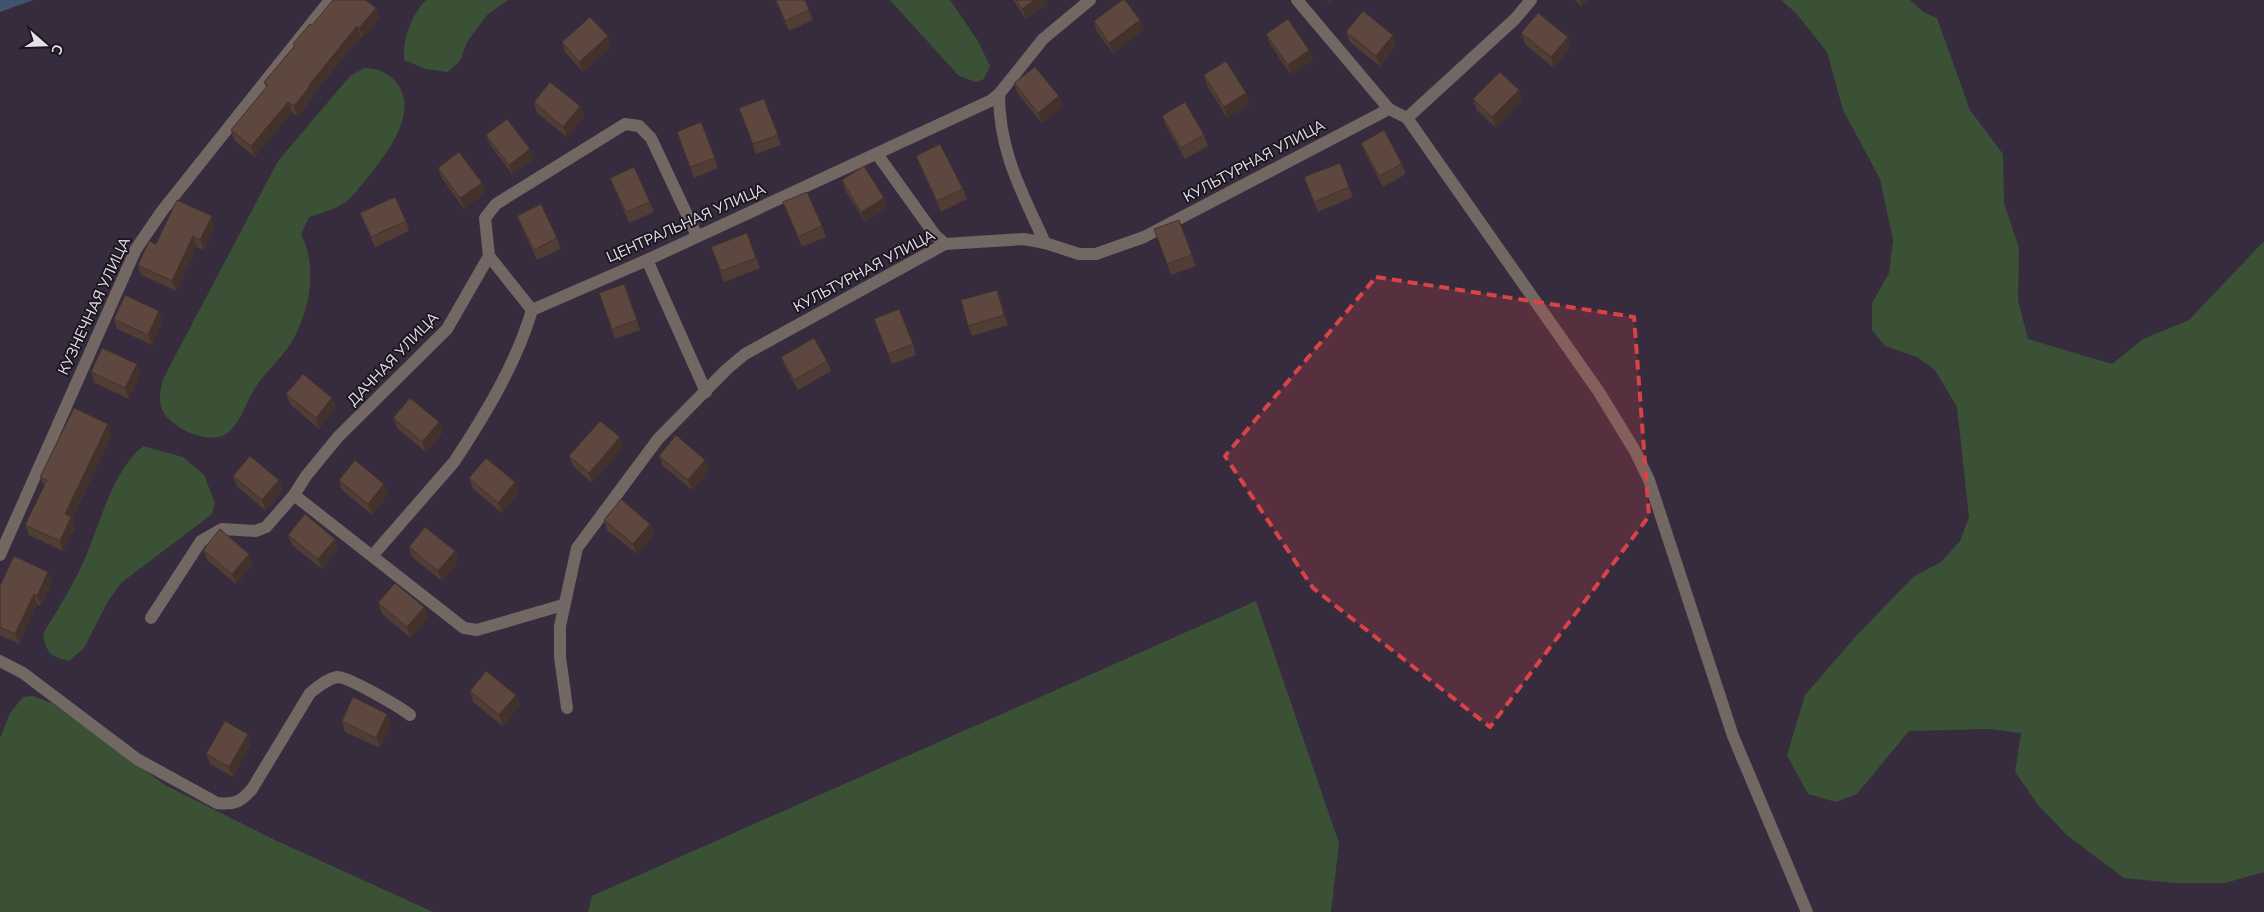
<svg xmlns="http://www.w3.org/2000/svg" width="2264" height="912" viewBox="0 0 2264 912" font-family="'Nunito Sans',sans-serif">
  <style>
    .green { fill: #3a5136 }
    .water { fill: #425370 }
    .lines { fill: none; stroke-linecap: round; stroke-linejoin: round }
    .minor { stroke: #726763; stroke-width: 12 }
    .wall { fill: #513d35 }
    .shaded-wall { fill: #42322b }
    .building { fill: #5e473e; stroke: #42322b }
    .marked { fill: #d84345; fill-opacity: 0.2; stroke: #d84345; stroke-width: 4; stroke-dasharray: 10 6; stroke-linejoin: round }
    .labels { text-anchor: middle; stroke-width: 4; stroke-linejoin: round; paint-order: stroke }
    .street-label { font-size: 15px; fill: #e6dfeb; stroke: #1b171f }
  </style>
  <rect width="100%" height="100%" fill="#362c3e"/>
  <g class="green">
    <path d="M426,0H508L487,15L467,42L460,61L448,72L426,69L404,60C403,37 411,16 426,0Z"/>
    <polygon points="890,0 950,0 978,41 990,66 984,79 976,82 959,76"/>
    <polygon points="1781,0 1910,0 1923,12 1937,18 1970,110 2003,154 2004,203 2019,248 2018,300 2028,339 2112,364 2143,339 2189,320 2264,241 2264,872 2225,883 2175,883 2124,878 2068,836 2039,806 2015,772 2021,733 1989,729 1909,731 1857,794 1836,802 1808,794 1787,755 1805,695 1856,636 1913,577 1941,562 1960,541 1969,517 1957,407 1935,370 1917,357 1885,346 1872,330 1872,303 1889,273 1893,240 1880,179 1843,110 1827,52 1796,13"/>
    <path d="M365,68C378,69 386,71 395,81C422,111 385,156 365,181C359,187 354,196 347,201C336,209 322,213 309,217L301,234C318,267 310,312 291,343C281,359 265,372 255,388C246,402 242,420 230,431C214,447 178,431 166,416C157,405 160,392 163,379L278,161L351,75Z"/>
    <path d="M143,446L183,457L204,475L215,503L212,514L121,583L107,603L84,648L69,661C50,656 47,654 43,634C56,612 70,591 81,567C100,528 109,475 143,446Z"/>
    <polygon points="1256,601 1339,843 1331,912 588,912 592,896"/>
    <polygon points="33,696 52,703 165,785 277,841 433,912 0,912 0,738 10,713 23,697"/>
  </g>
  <polygon class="water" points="0,0 33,0 0,12"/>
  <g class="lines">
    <g class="minor">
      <polyline points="1297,0 1389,109 1407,118 1599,392 1635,451 1649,480 1733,736 1807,912"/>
      <path d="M999,94C999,152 1022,192 1045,243"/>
      <polyline points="1407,118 1515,19 1531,0"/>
      <polyline points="877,154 935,235 945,244"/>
      <polyline points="489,256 532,310"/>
      <polyline points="647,260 706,392"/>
      <polyline points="294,495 464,628 477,630 563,605"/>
      <polyline points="0,555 136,249 162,211 330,0"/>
      <path d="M373,555L454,462C485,415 516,364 532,310L647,260L990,101L999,94L1043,39L1090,0"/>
      <polyline points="151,618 201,541 222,529 256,531 266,527 294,495 306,476 338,437 447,329 489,256 485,218 496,204 625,124 639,126 651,138 697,236"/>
      <path d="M0,661L23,673L137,759L217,803C234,805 241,802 252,789L310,693C318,687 326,679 337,677C347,676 400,707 410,715"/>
      <polyline points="567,708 560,657 560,626 577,548 658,439 727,369 745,354 945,244 1024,239 1045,243 1079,254 1096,254 1144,237 1389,109"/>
    </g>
  </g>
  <g class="wall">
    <polygon points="775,0 805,0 813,20 789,31"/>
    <polygon points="1013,0 1046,0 1048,4 1026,19"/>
    <polygon points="1575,0 1589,0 1582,7"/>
    <polygon points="376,8 380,18 363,38 361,37 313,94 314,96 297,117 292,112 255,157 234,140 231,130 266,88 264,82 294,46 293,44 312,25"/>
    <polygon points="1140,20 1144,30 1113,53 1097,32 1094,21"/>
    <polygon points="1346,32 1396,46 1380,66 1350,42"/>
    <polygon points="1521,33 1568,37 1571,47 1554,68 1525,44"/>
    <polygon points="1266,34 1309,50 1313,60 1291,75 1270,44"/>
    <polygon points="562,42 611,47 583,72 565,52"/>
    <polygon points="1204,75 1250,104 1227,118 1207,85"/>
    <polygon points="1014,83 1063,106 1042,123 1018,94"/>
    <polygon points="1519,90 1522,100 1496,128 1477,110 1473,99"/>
    <polygon points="764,99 781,145 756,154 739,108"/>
    <polygon points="534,102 580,106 584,116 567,137 537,113"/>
    <polygon points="1162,116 1204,135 1208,146 1185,159 1166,126"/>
    <polygon points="701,122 718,168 694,178 677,132"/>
    <polygon points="486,135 534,159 513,175 490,145"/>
    <polygon points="1361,143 1402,164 1406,174 1383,187 1365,153"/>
    <polygon points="916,156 963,189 967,199 941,212 920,166"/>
    <polygon points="438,168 482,183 485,193 464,209 442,178"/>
    <polygon points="1304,177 1349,187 1353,197 1318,212"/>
    <polygon points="610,178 650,202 654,212 629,223"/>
    <polygon points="842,180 887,208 865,222 845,190"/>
    <polygon points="783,202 822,226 826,237 802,247"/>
    <polygon points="360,213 406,221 409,231 375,247"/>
    <polygon points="517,216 557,238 561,249 537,260 521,226"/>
    <polygon points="1179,220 1196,266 1171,275 1154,229"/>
    <polygon points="215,226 204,250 197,247 176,291 141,275 138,265 156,244"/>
    <polygon points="747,233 760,268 724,282 711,247"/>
    <polygon points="624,284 640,330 615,339 599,293"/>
    <polygon points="997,290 1008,325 972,336 968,326"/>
    <polygon points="114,319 163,321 152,345 117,329"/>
    <polygon points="878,329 913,344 916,355 892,364"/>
    <polygon points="781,357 827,361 831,371 798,390 785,367"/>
    <polygon points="137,364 140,375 129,399 95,383 91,372"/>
    <polygon points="286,394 332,398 336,408 319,429 290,404"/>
    <polygon points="393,418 439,422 443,432 426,452 397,428"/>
    <polygon points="112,434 72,519 75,528 63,551 29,535 25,525 44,486 40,477"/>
    <polygon points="623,447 592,483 573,466 569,456"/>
    <polygon points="659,456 709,470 692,490 663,466"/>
    <polygon points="233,476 279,480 283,490 266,511 237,486"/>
    <polygon points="469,478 515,482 519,492 502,513 473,489"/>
    <polygon points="339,480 384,484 388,494 372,515 342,490"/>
    <polygon points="604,520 650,524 654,534 637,554 607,530"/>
    <polygon points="288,535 335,539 338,549 322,569 292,545"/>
    <polygon points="409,547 455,551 458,561 442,581 412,557"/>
    <polygon points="203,550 249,554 253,564 236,584 207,560"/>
    <polygon points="48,572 52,582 41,606 37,604 19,644 0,635 0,586"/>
    <polygon points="378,603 424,607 428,618 411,638 382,614"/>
    <polygon points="470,691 516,695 520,705 503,726 473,702"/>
    <polygon points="387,714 391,724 380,748 345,732 342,721"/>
    <polygon points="251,744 233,777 210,764 206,754"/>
  </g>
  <g class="shaded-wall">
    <polygon points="1035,0 1046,0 1048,4 1026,19 1022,9"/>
    <polygon points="1327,0 1334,0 1329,4"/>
    <polygon points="1580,0 1589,0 1582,7"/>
    <polygon points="376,8 380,18 363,38 359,28"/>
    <polygon points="1140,20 1144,30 1113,53 1109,43"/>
    <polygon points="357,26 361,37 313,94 314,96 297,117 294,106 309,85"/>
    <polygon points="1393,35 1396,46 1380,66 1376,56"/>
    <polygon points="608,36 611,47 583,72 579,62"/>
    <polygon points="1568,37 1571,47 1554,68 1551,57"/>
    <polygon points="1309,50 1313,60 1291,75 1288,65"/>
    <polygon points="1519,90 1522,100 1496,128 1492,117"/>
    <polygon points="1246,93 1250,104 1227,118 1224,107"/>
    <polygon points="1059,96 1063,106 1042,123 1038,113"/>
    <polygon points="288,102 292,112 255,157 251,146"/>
    <polygon points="580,106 584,116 567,137 563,127"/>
    <polygon points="530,149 534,159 513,175 509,165"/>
    <polygon points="482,183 485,193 464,209 460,198"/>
    <polygon points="884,198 887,208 865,222 861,212"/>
    <polygon points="212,216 215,226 204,250 200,240"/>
    <polygon points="193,236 197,247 176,291 172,281"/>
    <polygon points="997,290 1001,300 1008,325 1004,315"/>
    <polygon points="159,311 163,321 152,345 148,335"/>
    <polygon points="137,364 140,375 129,399 125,388"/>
    <polygon points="332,398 336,408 319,429 316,418"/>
    <polygon points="439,422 443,432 426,452 422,442"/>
    <polygon points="108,424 112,434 72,519 75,528 63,551 60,541 65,514"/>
    <polygon points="620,437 623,447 592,483 589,473"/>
    <polygon points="705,460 709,470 692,490 688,480"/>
    <polygon points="279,480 283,490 266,511 262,500"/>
    <polygon points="515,482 519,492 502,513 498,503"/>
    <polygon points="384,484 388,494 372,515 368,504"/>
    <polygon points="650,524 654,534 637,554 633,544"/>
    <polygon points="335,539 338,549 322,569 318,559"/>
    <polygon points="455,551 458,561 442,581 438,571"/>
    <polygon points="249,554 253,564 236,584 232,574"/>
    <polygon points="48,572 52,582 41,606 37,596"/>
    <polygon points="34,594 37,604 19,644 15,634"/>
    <polygon points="424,607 428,618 411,638 407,627"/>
    <polygon points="516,695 520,705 503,726 499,715"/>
    <polygon points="387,714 391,724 380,748 376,738"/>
    <polygon points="248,734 251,744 233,777 229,767"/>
  </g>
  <g class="building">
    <polygon points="333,0 366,0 376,8 359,28 357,26 309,85 310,86 294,106 288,102 251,146 231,130 268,85 264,82 295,46 293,44 310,24 312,25"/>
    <polygon points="776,0 805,0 809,10 785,21"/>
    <polygon points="1016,0 1035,0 1022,9"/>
    <polygon points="1122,0 1125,0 1140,20 1109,43 1094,21"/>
    <polygon points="1363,11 1393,35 1376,56 1346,32"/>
    <polygon points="1538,13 1568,37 1551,57 1521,33"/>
    <polygon points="590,17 608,36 579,62 562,42"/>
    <polygon points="1288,19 1309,50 1288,65 1266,34"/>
    <polygon points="1226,61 1246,93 1224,107 1204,75"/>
    <polygon points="1035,67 1059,96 1038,113 1014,83"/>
    <polygon points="1500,72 1519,90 1492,117 1473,99"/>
    <polygon points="550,82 580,106 563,127 534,102"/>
    <polygon points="764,99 778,135 753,144 739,108"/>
    <polygon points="1185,102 1204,135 1181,148 1162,116"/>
    <polygon points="507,119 530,149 509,165 486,135"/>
    <polygon points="701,122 715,158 690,167 677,132"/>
    <polygon points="1384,130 1402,164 1379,176 1361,143"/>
    <polygon points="940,144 963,189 937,201 916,156"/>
    <polygon points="459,152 482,183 460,198 438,168"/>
    <polygon points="1340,163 1349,187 1314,202 1304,177"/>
    <polygon points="864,166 884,198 861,212 842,180"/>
    <polygon points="634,167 650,202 626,212 610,178"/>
    <polygon points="807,192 822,226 798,237 783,202"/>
    <polygon points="395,197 406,221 371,237 360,213"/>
    <polygon points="177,200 212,216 200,240 193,236 172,281 138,265 149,241 156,244"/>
    <polygon points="541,204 557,238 534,250 517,216"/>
    <polygon points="1179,220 1192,255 1167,264 1154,229"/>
    <polygon points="747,233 756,258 721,271 711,247"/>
    <polygon points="624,284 637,320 612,329 599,293"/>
    <polygon points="997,290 1004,315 968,326 961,300"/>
    <polygon points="125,295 159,311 148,335 114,319"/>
    <polygon points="899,309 913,344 888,354 874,319"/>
    <polygon points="814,338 827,361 794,380 781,357"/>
    <polygon points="102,348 137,364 125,388 91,372"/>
    <polygon points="303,374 332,398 316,418 286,394"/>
    <polygon points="410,398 439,422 422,442 393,418"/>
    <polygon points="74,408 108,424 65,514 71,517 60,541 25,525 47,480 40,477"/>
    <polygon points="600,421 620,437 589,473 569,456"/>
    <polygon points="676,435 705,460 688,480 659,456"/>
    <polygon points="250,456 279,480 262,500 233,476"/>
    <polygon points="486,458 515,482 498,503 469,478"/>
    <polygon points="355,460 384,484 368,504 339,480"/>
    <polygon points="621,499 650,524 633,544 604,520"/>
    <polygon points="305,514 335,539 318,559 288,535"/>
    <polygon points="425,527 455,551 438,571 409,547"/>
    <polygon points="220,529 249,554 232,574 203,550"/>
    <polygon points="14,556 48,572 37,596 34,594 15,634 0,627 0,586"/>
    <polygon points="395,583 424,607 407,627 378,603"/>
    <polygon points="486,671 516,695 499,715 470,691"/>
    <polygon points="353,697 387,714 376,738 342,721"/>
    <polygon points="225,721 248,734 229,767 206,754"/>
  </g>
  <path class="marked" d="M1376,277L1634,317L1649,516L1490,727L1313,588L1225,456Z"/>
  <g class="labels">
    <g class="street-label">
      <text transform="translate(1254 161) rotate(-28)" y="5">КУЛЬТУРНАЯ УЛИЦА</text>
      <text transform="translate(686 223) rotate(-24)" y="5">ЦЕНТРАЛЬНАЯ УЛИЦА</text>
      <text transform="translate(864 271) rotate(-28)" y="5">КУЛЬТУРНАЯ УЛИЦА</text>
      <text transform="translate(94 306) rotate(-65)" y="5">КУЗНЕЧНАЯ УЛИЦА</text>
      <text transform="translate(393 359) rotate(-46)" y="5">ДАЧНАЯ УЛИЦА</text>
    </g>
  </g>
  <g transform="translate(45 45) rotate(110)" stroke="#1b171f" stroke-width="4" paint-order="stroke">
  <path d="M0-4L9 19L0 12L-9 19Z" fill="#e6dfeb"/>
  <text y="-8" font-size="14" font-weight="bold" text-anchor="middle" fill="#e6dfeb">С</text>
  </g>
</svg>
